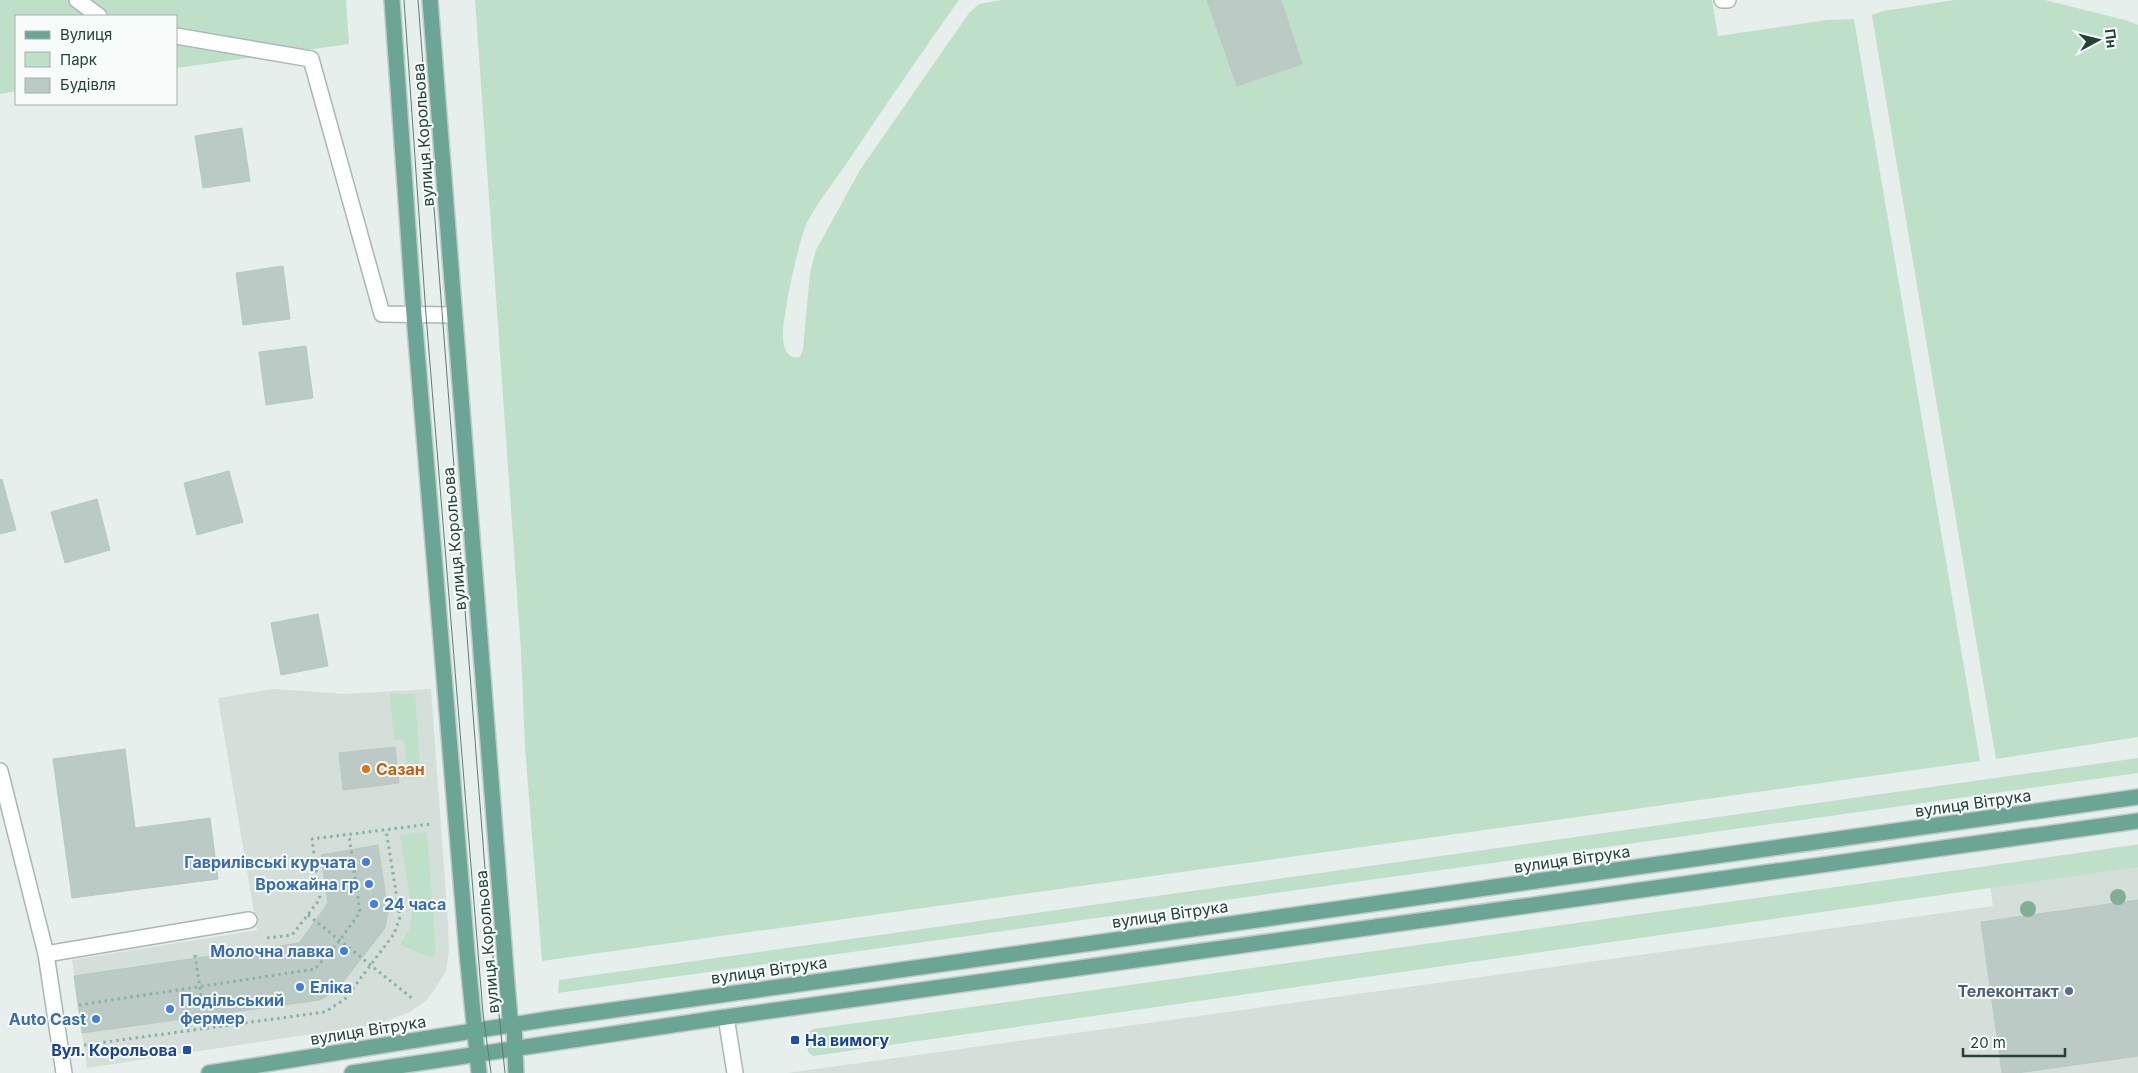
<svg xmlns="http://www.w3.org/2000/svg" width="2138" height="1073" viewBox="0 0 2138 1073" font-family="Inter,sans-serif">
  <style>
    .built { fill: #d4dfda }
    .green { fill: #bfe0c8 }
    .building { fill: #bbcac4; stroke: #b8c9c2 }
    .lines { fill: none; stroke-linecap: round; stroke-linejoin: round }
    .minor-casing { stroke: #a8b8b2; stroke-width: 18 }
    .major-casing { stroke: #c2cac8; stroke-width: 18 }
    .path { stroke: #86b3a5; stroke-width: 3; stroke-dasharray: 2.5 4; stroke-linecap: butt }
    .minor { stroke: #fff; stroke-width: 15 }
    .major { stroke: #6aa596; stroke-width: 15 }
    .tram { stroke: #5f7d75; stroke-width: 1 }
    .tree { fill: #80af93 }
    .food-dot { fill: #e8710a; stroke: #f7fbf9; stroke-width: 2 }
    .shop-dot { fill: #3f7fe0; stroke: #f7fbf9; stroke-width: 2 }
    .service-dot { fill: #5c6f8a; stroke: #f7fbf9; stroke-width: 2 }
    .transit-dot { fill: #1a4fb4; stroke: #f7fbf9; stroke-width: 2 }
    .labels { text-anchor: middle; stroke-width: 4; stroke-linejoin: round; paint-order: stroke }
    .street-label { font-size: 16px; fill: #24423a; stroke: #f7fbf9 }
    .food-label { font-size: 16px; font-weight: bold; fill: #c56008; stroke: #f7fbf9; text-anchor: start }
    .shop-label { font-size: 16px; font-weight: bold; fill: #366cbe; stroke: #f7fbf9; text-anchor: end }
    .service-label { font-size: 16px; font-weight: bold; fill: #4e5e75; stroke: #f7fbf9; text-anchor: end }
    .transit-label { font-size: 16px; font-weight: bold; fill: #164399; stroke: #f7fbf9; text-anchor: start }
  </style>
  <rect width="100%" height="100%" fill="#e6efeb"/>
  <g class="built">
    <polygon points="273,689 346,694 431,689 448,923 449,950 446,971 437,986 426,1001 408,1013 378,1024 87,1068 72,960 257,930 218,698"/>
    <polygon points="2138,844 2138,1073 787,1073 1993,906 1987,866"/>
  </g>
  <g class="green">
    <polygon points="0,0 346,0 349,44 176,68 176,16 16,16 16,91 0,94"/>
    <path d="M475,0H959C922,52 886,104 851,157C837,178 818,201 807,223C798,242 782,318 783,338C784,349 787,359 800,357L803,349L810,273L816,250L860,170L969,13L979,4L1001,0H1712L1718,36L1827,20L1854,19L1980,761L542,961L525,747L521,651Z"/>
    <polygon points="1955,0 2045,0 2125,20 2138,25 2138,737 1996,759 1872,15 1883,11"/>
    <polygon points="390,694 415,694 421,778 408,779 404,739 394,740"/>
    <polygon points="2138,758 2138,773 558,993 559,980"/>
    <polygon points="427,832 436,950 433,958 400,945 410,928 412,912 400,835"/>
    <polygon points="2138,845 2138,867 841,1052 813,1056 808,1052 806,1034 813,1029"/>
  </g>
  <g class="building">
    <polygon points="1207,0 1281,0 1302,64 1237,86"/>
    <polygon points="242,128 250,181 203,188 195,136"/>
    <polygon points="283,266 290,319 243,325 236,273"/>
    <polygon points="306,346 313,398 266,405 259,352"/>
    <polygon points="229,471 243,522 197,535 184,483"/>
    <polygon points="2,479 16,530 0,534 0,480"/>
    <polygon points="97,499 110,550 65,563 51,512"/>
    <polygon points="318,614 328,666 281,675 271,623"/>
    <polygon points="395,747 399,783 343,790 339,753"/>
    <polygon points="125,749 135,828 210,818 218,879 72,898 53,759"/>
    <polygon points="378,845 388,912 385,928 337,990 320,1000 82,1033 74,976 299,943 328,903 321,855"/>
    <polygon points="2138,900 2138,1056 2017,1073 2002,1073 1981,922"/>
  </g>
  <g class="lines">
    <defs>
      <g id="minor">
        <polyline points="77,0 99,16"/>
        <polyline points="1722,0 1728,0"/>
        <polyline points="176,36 311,59 382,314 453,315"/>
        <polyline points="0,771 46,954 64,1073"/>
        <polyline points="46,954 249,920"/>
        <polyline points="726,1017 735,1073"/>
      </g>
      <g id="major">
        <polyline points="392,0 414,315 467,953 479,1073"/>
        <polyline points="430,0 507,984 510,1018 514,1024 516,1073"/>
        <polyline points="209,1073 549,1019 2138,797"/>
        <polyline points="352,1073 726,1017 2138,821"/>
      </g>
    </defs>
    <use href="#minor" class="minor-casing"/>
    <use href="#major" class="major-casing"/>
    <g class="path">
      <polyline points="308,915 413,999"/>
      <polyline points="267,938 292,935 320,899 312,839 431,824"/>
      <polyline points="195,955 206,1029"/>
      <polyline points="79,1005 315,969 340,940 360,912 349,835"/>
      <polyline points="84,1045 325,1012 345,999 394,934 400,917 386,830"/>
    </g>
    <use href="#minor" class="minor"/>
    <use href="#major" class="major"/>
    <g class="tram">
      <polyline points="404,0 426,315 483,1013 491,1073"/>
      <polyline points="418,0 488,908 505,1073"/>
    </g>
  </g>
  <g class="tree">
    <circle cx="2118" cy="897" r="8"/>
    <circle cx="2028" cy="909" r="8"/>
  </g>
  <circle class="food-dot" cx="366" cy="769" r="5"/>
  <g class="shop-dot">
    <circle cx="366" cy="862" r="5"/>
    <circle cx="369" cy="884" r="5"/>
    <circle cx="374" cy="904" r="5"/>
    <circle cx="344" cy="951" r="5"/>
    <circle cx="300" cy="987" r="5"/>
    <circle cx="170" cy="1009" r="5"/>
    <circle cx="96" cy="1019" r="5"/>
  </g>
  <circle class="service-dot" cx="2069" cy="991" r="5"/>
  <g class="transit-dot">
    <rect x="790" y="1035" width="10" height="10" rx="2.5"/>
    <rect x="182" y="1045" width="10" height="10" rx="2.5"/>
  </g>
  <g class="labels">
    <g class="street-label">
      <text transform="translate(423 135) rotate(-94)" y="6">вулиця Корольова</text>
      <text transform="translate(454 539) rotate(-95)" y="6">вулиця Корольова</text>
      <text transform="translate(1973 803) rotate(-8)" y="6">вулиця Вітрука</text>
      <text transform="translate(1572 859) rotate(-8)" y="6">вулиця Вітрука</text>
      <text transform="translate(1170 914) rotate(-8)" y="6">вулиця Вітрука</text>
      <text transform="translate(487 942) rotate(-95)" y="6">вулиця Корольова</text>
      <text transform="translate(769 970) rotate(-8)" y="6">вулиця Вітрука</text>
      <text transform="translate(368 1030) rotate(-9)" y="6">вулиця Вітрука</text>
    </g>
    <g class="food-label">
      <text x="376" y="775">Сазан</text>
    </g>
    <g class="shop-label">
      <text x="356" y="868">Гаврилівські курчата</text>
      <text x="359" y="890">Врожайна гр</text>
      <text x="384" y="910" text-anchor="start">24 часа</text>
      <text x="334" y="957">Молочна лавка</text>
      <text x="310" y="993" text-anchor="start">Еліка</text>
      <text x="180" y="1006" text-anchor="start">Подільський<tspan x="180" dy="18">фермер</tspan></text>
      <text x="86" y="1025">Auto Cast</text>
    </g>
    <g class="service-label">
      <text x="2059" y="997">Телеконтакт</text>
    </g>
    <g class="transit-label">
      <text x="805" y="1046">На вимогу</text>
      <text x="177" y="1056" text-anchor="end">Вул. Корольова</text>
    </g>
  </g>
  <rect x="15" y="15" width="162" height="90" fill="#f7fbf9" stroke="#a3b1ad"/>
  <rect x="25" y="31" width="25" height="8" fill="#6aa596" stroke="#a3b1ad"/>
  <text x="60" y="40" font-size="15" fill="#24423a">Вулиця</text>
  <rect x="25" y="52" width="25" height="15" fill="#bfe0c8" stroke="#a3b1ad"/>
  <text x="60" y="65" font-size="15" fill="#24423a">Парк</text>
  <rect x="25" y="78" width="25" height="15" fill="#bbcac4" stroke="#a3b1ad"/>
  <text x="60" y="90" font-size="15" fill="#24423a">Будівля</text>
  <g transform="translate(2098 40) rotate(83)" stroke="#f7fbf9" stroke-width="4" paint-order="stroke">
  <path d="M0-4L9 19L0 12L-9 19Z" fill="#24423a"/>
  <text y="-8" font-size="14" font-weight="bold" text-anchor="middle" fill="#24423a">Пн</text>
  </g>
  <path d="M1963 1048v8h102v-8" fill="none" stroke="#24423a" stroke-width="2.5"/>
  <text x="1970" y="1048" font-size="15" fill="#24423a" stroke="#f7fbf9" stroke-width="4" paint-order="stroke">20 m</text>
</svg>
